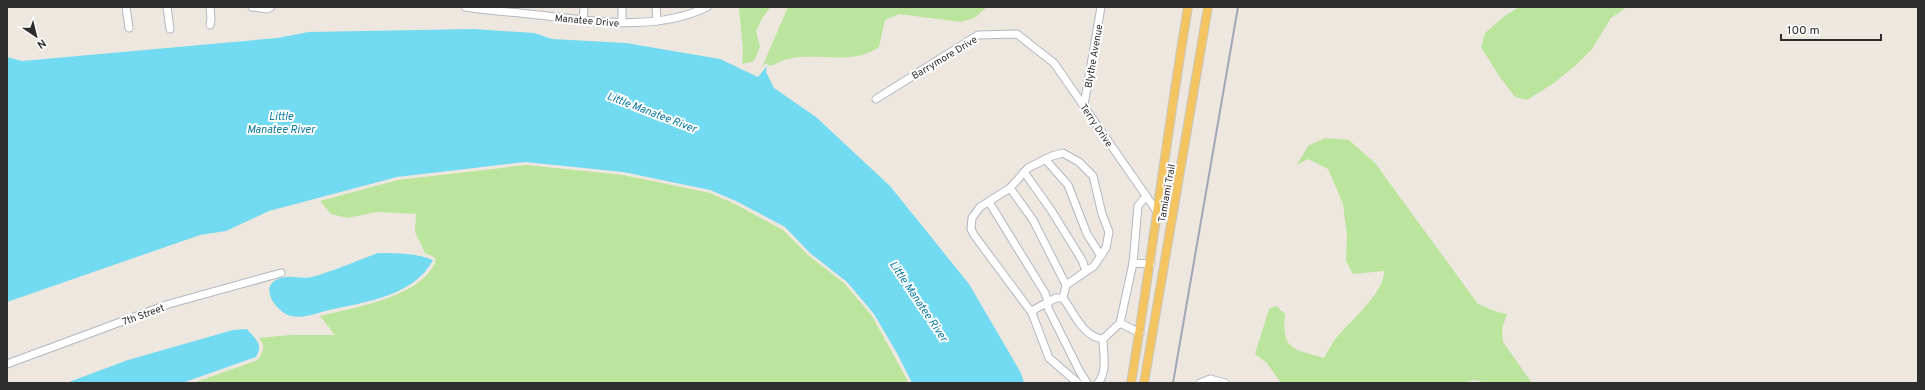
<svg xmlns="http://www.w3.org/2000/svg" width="1925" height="390" viewBox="0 0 1925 390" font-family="Overpass,sans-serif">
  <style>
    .green { fill: #bbe59c }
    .water { fill: #72daf1 }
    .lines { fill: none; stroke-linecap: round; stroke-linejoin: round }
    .minor-casing { stroke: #b3b7c0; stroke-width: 9 }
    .major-casing { stroke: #c8c8c8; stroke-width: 10 }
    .minor { stroke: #fff; stroke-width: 7 }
    .major { stroke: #f3c460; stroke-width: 8 }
    .rail { stroke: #a2a7b7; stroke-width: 2 }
    .labels { text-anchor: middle; stroke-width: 4; stroke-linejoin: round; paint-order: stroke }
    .street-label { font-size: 10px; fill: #2d2d2d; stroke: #fff }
    .water-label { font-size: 11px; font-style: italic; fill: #0c7ba2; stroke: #fff }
  </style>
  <rect width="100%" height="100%" fill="#eee7df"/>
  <g class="green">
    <polygon points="739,7 771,7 763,17 756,31 760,47 754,61 742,64 743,51"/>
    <path d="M788,7H987L974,18L961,22L899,14L885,20L879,47C852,66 818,52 788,59C782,60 776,64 770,66L766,63L762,67Z"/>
    <polygon points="1519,7 1627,7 1611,18 1592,49 1576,65 1554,83 1527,100 1515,97 1499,76 1481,47 1485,33 1506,15"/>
    <path d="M1325,138L1349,140L1375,163L1478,304L1497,312L1507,314L1502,329L1503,342L1532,383H1488L1474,380L1463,383H1281L1266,362L1255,354L1269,309L1276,306L1285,314C1281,350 1293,349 1324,358C1328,351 1332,343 1337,337C1350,321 1385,292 1384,271L1353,274L1346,261L1347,237L1343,204L1328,169L1308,159L1297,165L1308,146Z"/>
    <path d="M526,165L623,175L710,193L733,203L783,230L808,255L845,284L872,316L909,383H193L258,360C263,352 266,345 259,338L289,335H335L320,316C352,308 424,297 436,260L434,257L425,253L415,232L416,214L377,212L347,218L331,214L320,201L398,180Z"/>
  </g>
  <g class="water">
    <polygon points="473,29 534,33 552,39 626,43 720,59 758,77 767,66 766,72 774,88 816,117 890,186 969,284 1021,373 1024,383 912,383 898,355 874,314 847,282 810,253 785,227 736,201 710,190 623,172 525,162 397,177 269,211 226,231 200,235 7,302 7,57 22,61 277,38 309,32"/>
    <path d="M378,253C397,253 415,253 433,260C414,296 365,302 329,310C317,313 304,319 291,316C278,313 259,289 276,280C288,273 300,280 312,277C334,271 356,261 378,253Z"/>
    <path d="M247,329C255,339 264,344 256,357L182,383H66L128,360L233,330Z"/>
  </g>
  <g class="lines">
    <defs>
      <g id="minor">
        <polyline points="126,7 129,28"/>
        <polyline points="167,7 170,29"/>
        <polyline points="210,7 211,19 210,25"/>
        <polyline points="252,7 267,9 271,7"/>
        <path d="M465,7C489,11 514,12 538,15C593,21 655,32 707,7"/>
        <polyline points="622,7 622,23"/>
        <polyline points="656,7 657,21"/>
        <polyline points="583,20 584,7"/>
        <polyline points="876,99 978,35 1017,34 1054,63 1158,213 1172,218"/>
        <polyline points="1084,105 1101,7"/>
        <polyline points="1045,159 1068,185 1087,234 1101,256"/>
        <polyline points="1024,172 1051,210 1082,260 1086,271"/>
        <polyline points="1010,188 1033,220 1066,285"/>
        <polyline points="989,202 1045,293 1048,302 1035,309 1032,313 1049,358 1078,383"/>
        <polyline points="1133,263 1138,206 1146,196"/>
        <polyline points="1032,313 974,235 971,229 972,218 980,207 1010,188 1028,168 1052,156 1063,153 1079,162 1093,176 1102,214 1109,232 1106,248 1094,266 1066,285 1063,298"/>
        <polyline points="1120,323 1133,263 1151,264"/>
        <polyline points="7,364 169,304 281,273"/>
        <path d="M1087,383L1080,372L1048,308V302L1056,298H1063C1074,313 1083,337 1103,339"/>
        <path d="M1098,383C1108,371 1103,354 1103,339L1120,323L1140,333"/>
        <polyline points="1200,383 1210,379 1225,383"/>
      </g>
      <g id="major">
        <path d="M1131,383C1152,258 1167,132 1188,7"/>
        <polyline points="1144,383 1208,7"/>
      </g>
    </defs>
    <use href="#minor" class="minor-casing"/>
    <use href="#major" class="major-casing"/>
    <use href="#minor" class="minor"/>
    <use href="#major" class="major"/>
    <polyline class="rail" points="1173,383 1238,7"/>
  </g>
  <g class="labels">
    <g class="street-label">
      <text transform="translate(587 20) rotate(5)" y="4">Manatee Drive</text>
      <text transform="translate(1093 56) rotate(-80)" y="4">Blythe Avenue</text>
      <text transform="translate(944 57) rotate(-31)" y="4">Barrymore Drive</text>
      <text transform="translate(1097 125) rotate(56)" y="4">Terry Drive</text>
      <text transform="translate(1166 193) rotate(-80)" y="4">Tamiami Trail</text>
      <text transform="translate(143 314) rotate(-20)" y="4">7th Street</text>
    </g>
    <g class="water-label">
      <text transform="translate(652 112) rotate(21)" y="4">Little Manatee River</text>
      <text x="281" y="120">Little<tspan x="281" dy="13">Manatee River</tspan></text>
      <text transform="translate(919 301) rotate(56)" y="4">Little Manatee River</text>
    </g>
  </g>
  <rect width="1925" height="390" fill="none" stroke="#2d2d2d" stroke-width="16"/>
  <g transform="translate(36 36) rotate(145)" stroke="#ffffff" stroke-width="3" paint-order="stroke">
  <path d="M0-3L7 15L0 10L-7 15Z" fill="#2d2d2d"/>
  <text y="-6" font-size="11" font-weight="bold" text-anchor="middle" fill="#2d2d2d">N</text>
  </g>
  <path d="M1781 34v6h100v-6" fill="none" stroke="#2d2d2d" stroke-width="2"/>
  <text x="1787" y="34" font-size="12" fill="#2d2d2d" stroke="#ffffff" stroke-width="3" paint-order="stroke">100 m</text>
</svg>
